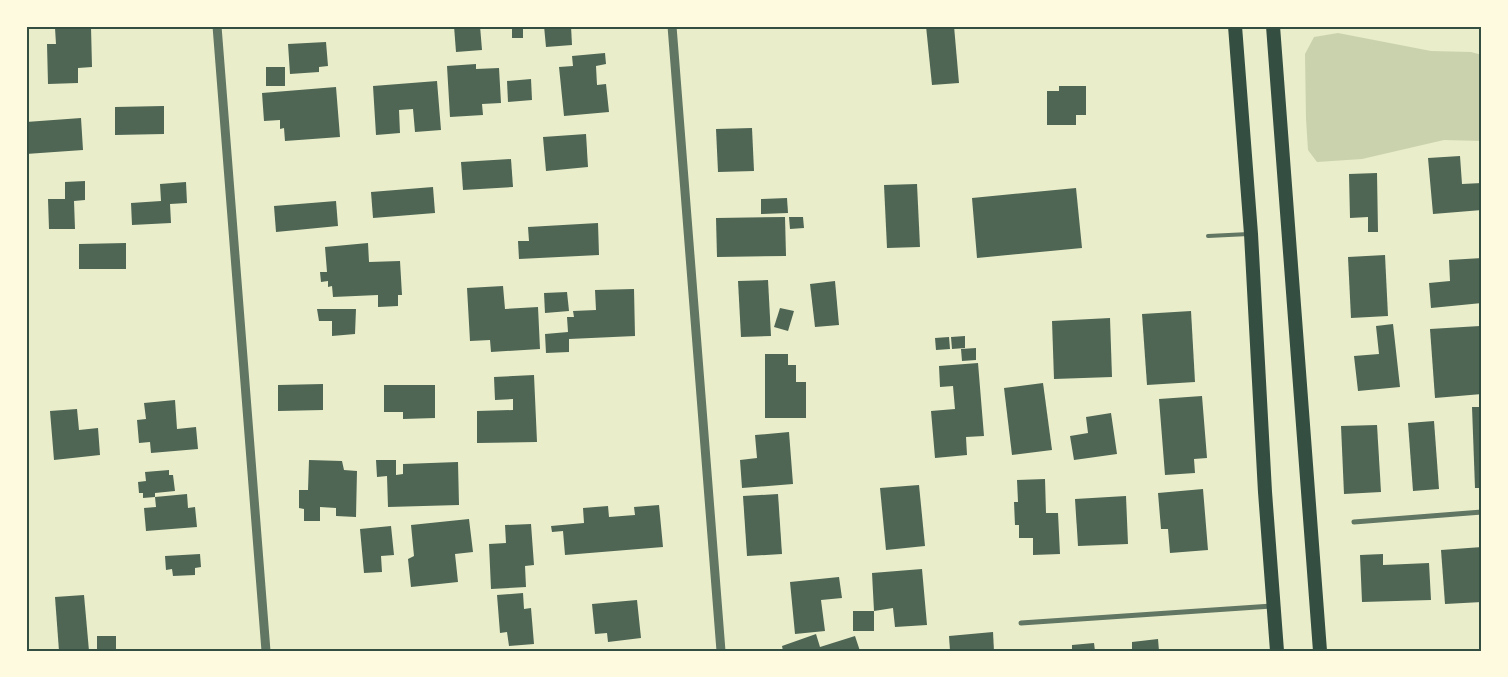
<svg xmlns="http://www.w3.org/2000/svg" width="1508" height="677" viewBox="0 0 1508 677" font-family="Signika,sans-serif">
  <style>
    .green { fill: #cad2ad }
    .building { fill: #4f6655 }
    .lines { fill: none; stroke-linecap: round; stroke-linejoin: round }
    .service { stroke: #617663; stroke-width: 4 }
    .minor { stroke: #617663; stroke-width: 5 }
    .tertiary { stroke: #617663; stroke-width: 9 }
    .trunk { stroke: #344e41; stroke-width: 14 }
    .neatline { fill: none; stroke: #344e41; stroke-width: 2 }
  </style>
  <rect width="100%" height="100%" fill="#e9edc9"/>
  <polygon class="green" points="1338,33 1431,51 1471,52 1482,55 1482,141 1444,140 1362,159 1317,162 1308,150 1306,119 1305,54 1314,37"/>
  <g class="building">
    <polygon points="454,26 480,26 482,50 456,52"/>
    <rect x="512" y="26" width="11" height="12"/>
    <polygon points="544,26 571,26 572,45 546,47"/>
    <polygon points="926,26 954,26 959,83 932,85"/>
    <polygon points="1088,26 1106,26 1106,28 1089,29"/>
    <polygon points="91,27 92,67 78,68 78,83 48,84 47,44 56,44 55,28"/>
    <polygon points="326,42 328,66 319,67 319,72 290,74 288,44"/>
    <polygon points="605,53 606,64 596,66 597,85 606,84 609,112 564,116 559,67 573,66 572,56"/>
    <polygon points="476,64 476,69 499,68 501,103 482,104 483,115 450,117 447,66"/>
    <rect x="266" y="67" width="19" height="19"/>
    <polygon points="531,79 532,100 508,102 507,81"/>
    <polygon points="437,81 441,130 415,132 413,109 399,110 400,133 376,135 373,86"/>
    <polygon points="1059,86 1086,86 1086,115 1076,115 1076,125 1047,125 1047,91 1059,91"/>
    <polygon points="336,87 340,137 285,141 284,128 280,129 280,120 264,121 262,93"/>
    <polygon points="164,106 164,134 115,135 115,107"/>
    <polygon points="81,118 83,150 26,154 26,122"/>
    <polygon points="752,128 754,171 718,172 716,129"/>
    <polygon points="586,134 588,167 546,171 543,137"/>
    <polygon points="1460,156 1462,184 1482,183 1482,210 1433,214 1428,158"/>
    <polygon points="511,159 513,187 463,190 461,162"/>
    <polygon points="1377,173 1378,232 1368,232 1368,217 1350,218 1349,174"/>
    <polygon points="85,181 85,200 74,201 75,229 49,229 48,199 65,199 65,182"/>
    <polygon points="186,182 187,203 170,204 171,223 132,225 131,203 161,201 160,184"/>
    <polygon points="917,184 920,247 887,248 884,185"/>
    <polygon points="433,187 435,213 373,218 371,192"/>
    <polygon points="1076,188 1082,248 977,258 972,198"/>
    <polygon points="787,198 788,213 761,214 761,199"/>
    <polygon points="336,201 338,226 276,232 274,206"/>
    <polygon points="785,217 786,256 717,257 716,218"/>
    <polygon points="789,217 803,217 804,228 790,229"/>
    <polygon points="598,223 599,255 519,259 518,241 529,241 528,227"/>
    <polygon points="126,243 126,269 79,269 79,244"/>
    <polygon points="368,243 369,262 400,261 402,295 398,295 398,306 378,307 378,295 333,297 332,286 328,287 328,281 321,282 320,272 327,272 325,247"/>
    <polygon points="1385,255 1388,316 1351,318 1348,257"/>
    <polygon points="1482,258 1482,303 1431,308 1429,283 1450,281 1449,260"/>
    <polygon points="768,280 771,336 741,337 738,281"/>
    <polygon points="835,281 839,325 815,327 810,284"/>
    <polygon points="503,286 505,309 538,307 540,349 491,352 490,340 470,341 467,288"/>
    <polygon points="634,289 635,336 569,339 569,352 546,353 545,334 568,332 567,317 574,317 573,311 596,310 595,290"/>
    <polygon points="567,292 569,311 545,313 544,293"/>
    <polygon points="780,308 794,311 788,331 774,327"/>
    <polygon points="317,309 356,309 355,334 332,336 332,321 319,321"/>
    <polygon points="1191,311 1195,382 1147,385 1142,314"/>
    <polygon points="1110,318 1112,377 1054,379 1052,321"/>
    <polygon points="1393,324 1400,387 1358,391 1354,356 1379,354 1376,326"/>
    <polygon points="1480,326 1482,353 1482,394 1435,398 1430,329"/>
    <polygon points="965,336 965,348 952,349 951,337"/>
    <polygon points="949,337 950,349 936,350 935,338"/>
    <polygon points="976,348 976,360 962,361 961,349"/>
    <polygon points="765,354 788,354 788,365 796,365 796,382 806,382 806,418 765,418"/>
    <polygon points="978,363 984,436 966,437 967,455 935,458 931,411 955,409 953,386 940,387 939,366"/>
    <polygon points="534,375 537,442 477,443 477,411 513,410 513,399 495,400 494,377"/>
    <polygon points="1043,383 1052,450 1012,455 1004,388"/>
    <polygon points="323,384 323,410 278,411 278,385"/>
    <polygon points="384,385 435,385 435,418 403,419 403,412 384,412"/>
    <polygon points="1202,396 1207,458 1194,459 1195,473 1165,475 1159,399"/>
    <polygon points="175,400 177,429 196,427 198,449 151,453 150,442 139,443 137,420 146,419 144,403"/>
    <polygon points="1472,407 1482,407 1482,488 1475,488"/>
    <polygon points="77,409 79,430 98,428 100,455 54,460 50,411"/>
    <polygon points="1111,413 1117,454 1074,460 1070,436 1088,433 1086,417"/>
    <polygon points="1434,421 1439,489 1413,491 1408,423"/>
    <polygon points="1377,425 1381,492 1344,494 1341,426"/>
    <polygon points="789,432 793,484 742,488 740,460 757,458 755,435"/>
    <polygon points="309,460 342,461 344,470 357,471 356,517 336,516 336,508 320,507 320,521 304,521 304,509 299,508 299,490 308,490"/>
    <polygon points="376,460 396,460 396,475 403,474 403,464 458,462 459,505 388,507 387,476 377,477"/>
    <polygon points="169,470 169,475 173,475 175,491 155,493 155,497 187,494 188,508 195,507 197,527 146,531 144,508 156,507 155,497 143,498 143,493 139,493 138,482 146,481 145,472"/>
    <polygon points="1045,479 1046,513 1058,513 1060,554 1033,555 1033,538 1019,538 1019,525 1015,525 1014,502 1018,502 1017,480"/>
    <polygon points="919,485 925,546 886,550 880,488"/>
    <polygon points="1203,489 1208,550 1170,553 1168,529 1161,529 1158,493"/>
    <polygon points="778,494 782,554 747,556 743,496"/>
    <polygon points="1126,496 1128,544 1078,546 1075,499"/>
    <polygon points="659,505 663,547 565,555 563,531 552,532 551,526 584,523 583,508 608,506 609,517 635,515 634,507"/>
    <polygon points="469,519 473,552 455,554 458,582 411,587 408,559 414,556 411,525"/>
    <polygon points="531,524 534,565 525,566 526,587 491,589 489,544 506,543 505,525"/>
    <polygon points="391,526 394,555 381,556 382,572 364,573 360,529"/>
    <polygon points="1482,547 1482,602 1445,604 1441,550"/>
    <polygon points="200,554 201,567 195,568 195,575 173,576 172,569 166,570 165,556"/>
    <polygon points="1383,554 1383,565 1429,563 1431,600 1362,602 1360,555"/>
    <polygon points="922,569 927,625 895,627 893,608 874,611 872,573"/>
    <polygon points="839,577 842,598 821,600 825,631 795,634 790,582"/>
    <polygon points="523,593 524,609 531,608 534,644 509,646 507,632 500,633 497,595"/>
    <polygon points="84,595 89,651 59,651 55,597"/>
    <polygon points="637,600 641,638 608,642 607,633 595,634 592,604"/>
    <rect x="853" y="611" width="21" height="20"/>
    <polygon points="993,632 994,651 950,651 949,636"/>
    <polygon points="816,634 820,647 855,636 860,651 783,651 782,646"/>
    <rect x="97" y="636" width="19" height="15"/>
    <polygon points="1158,639 1159,651 1132,651 1132,642"/>
    <polygon points="1094,643 1095,651 1072,651 1072,645"/>
  </g>
  <g class="lines">
    <polyline class="service" points="1208,236 1249,234"/>
    <g class="minor">
      <polyline points="1354,522 1482,512"/>
      <polyline points="1021,623 1273,606"/>
    </g>
    <g class="tertiary">
      <polyline points="217,26 266,651"/>
      <polyline points="672,26 721,651"/>
    </g>
    <g class="trunk">
      <polyline points="1235,26 1251,234 1265,492 1277,651"/>
      <polyline points="1273,26 1320,651"/>
    </g>
  </g>
  <rect width="1508" height="677" fill="none" stroke="#fefae0" stroke-width="55"/>
  <rect x="28" y="28" width="1452" height="622" class="neatline"/>
</svg>
